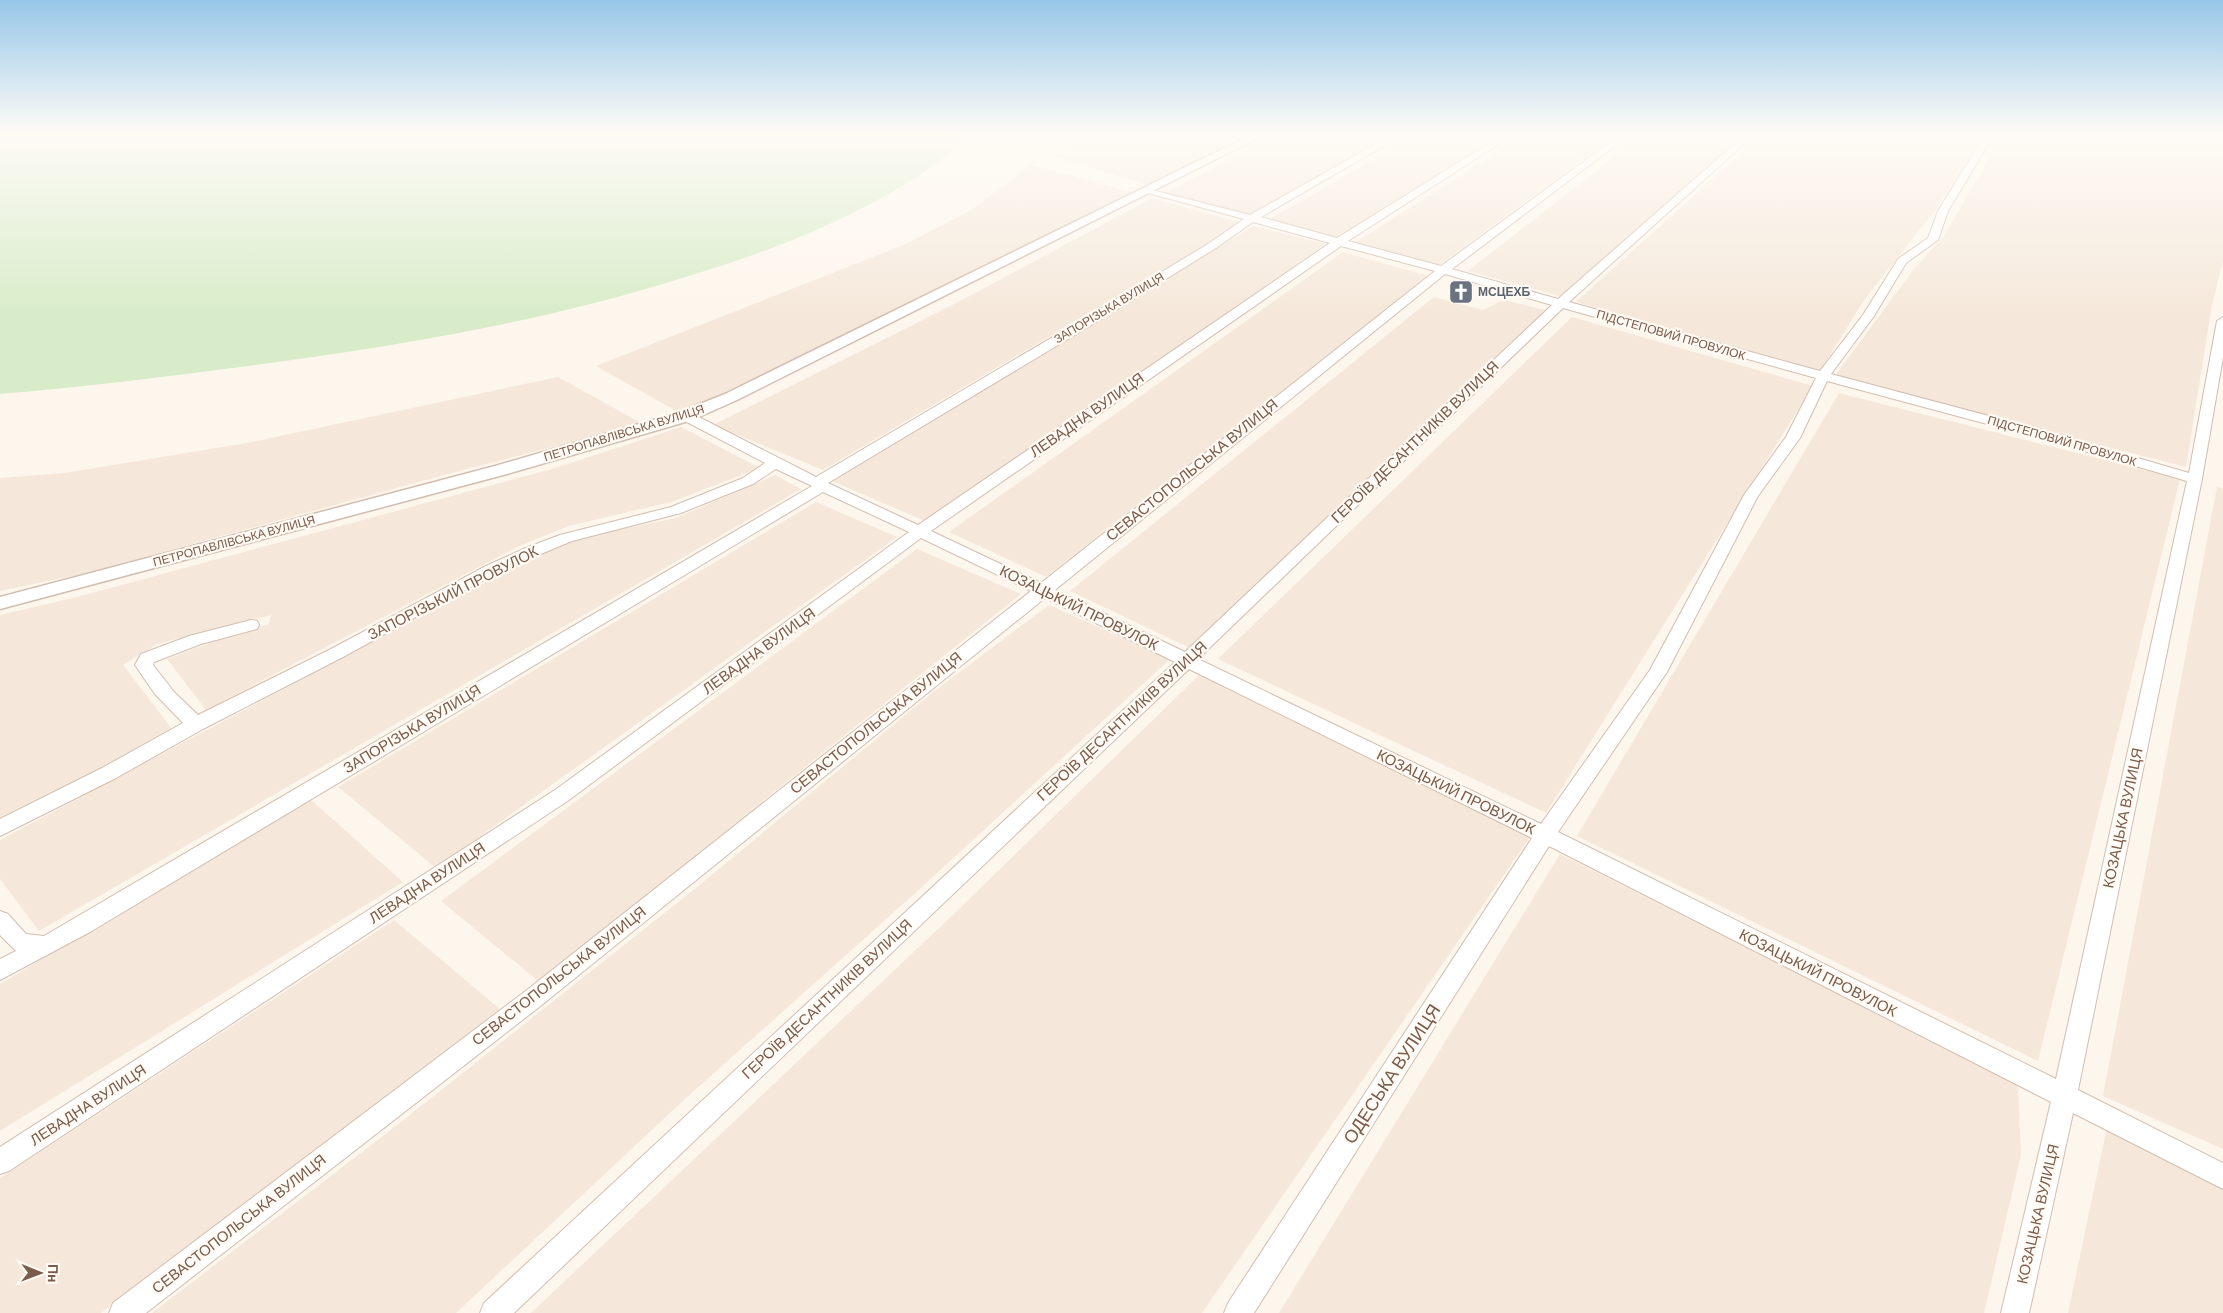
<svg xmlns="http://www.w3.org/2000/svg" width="2223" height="1313" viewBox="0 0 2223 1313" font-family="Barlow,sans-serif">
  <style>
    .residential { fill: #f5e8da }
    .green { fill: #d8ecc9 }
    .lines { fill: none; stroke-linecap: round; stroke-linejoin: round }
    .minor-casing { stroke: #d1beb0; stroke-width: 2 }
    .tertiary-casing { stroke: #d1beb0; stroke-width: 3 }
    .minor { fill: #fff; fill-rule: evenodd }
    .tertiary { fill: #fff; fill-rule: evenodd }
    .labels { text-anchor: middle; stroke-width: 4.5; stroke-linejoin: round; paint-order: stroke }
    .far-worship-label { font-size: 12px; font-weight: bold; fill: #5b616d; stroke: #fffaf3; text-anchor: start }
    .far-street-label { font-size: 12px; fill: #7a5c4d; stroke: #fffaf3 }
    .street-label { font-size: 15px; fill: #7a5c4d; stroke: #fffaf3 }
    .near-street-label { font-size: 18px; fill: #7a5c4d; stroke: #fffaf3 }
  </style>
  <rect width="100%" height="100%" fill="#fdf6ec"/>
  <g class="residential">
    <polygon points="1105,133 1254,133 1149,185 1051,156"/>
    <polygon points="1281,133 1396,133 1252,216 1165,193"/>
    <polygon points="1420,133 1509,133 1342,238 1266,221"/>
    <polygon points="1527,133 1619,133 1439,265 1356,242"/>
    <polygon points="1645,133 1745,133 1567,298 1468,271"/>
    <polygon points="1763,133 1985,133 1936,209 1864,300 1819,373 1576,302"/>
    <polygon points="2004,133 2223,133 2223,261 2212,305 2186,467 1834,377 1914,269 1944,236"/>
    <polygon points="1031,165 1131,192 858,330 680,413 596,366 906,244 971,210"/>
    <polygon points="1152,198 1242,223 823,470 713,425 968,297"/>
    <polygon points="1253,226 1326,244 925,521 832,481"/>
    <polygon points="1343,252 1428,276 1046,577 949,532"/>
    <polygon points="1434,297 1483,310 1503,300 1546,310 1488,368 1190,648 1070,591"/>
    <polygon points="1572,317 1813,386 1546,813 1218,659"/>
    <polygon points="558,377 643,424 444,475 87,573 0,591 0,478 64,473 247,443"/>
    <polygon points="1839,393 2180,479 2038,1061 1577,836"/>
    <polygon points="681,427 760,468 671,502 569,526 519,546 206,710 167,659 230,635 269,624 271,615 157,644 123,665 172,729 0,822 0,615 77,597 552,469"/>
    <polygon points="775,475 801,489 39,931 0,879 0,840 551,547 593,535 676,518"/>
    <polygon points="2217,487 2223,488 2223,1149 2103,1096"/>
    <polygon points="816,502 897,537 436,868 338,787"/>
    <polygon points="917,549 1021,594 538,981 441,901"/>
    <polygon points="1049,605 1170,659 912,896 685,1099 456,1313 152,1313 387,1133 691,892 932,693"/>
    <polygon points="1199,675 1530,837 1202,1313 531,1313 957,911"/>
    <polygon points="310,799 403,882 0,1131 0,984"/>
    <polygon points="1560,854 2018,1085 2021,1155 1984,1313 1279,1313"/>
    <polygon points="394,920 500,1009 101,1313 0,1313 0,1178"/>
    <polygon points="2107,1127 2223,1184 2223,1313 2068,1313"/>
  </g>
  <path class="green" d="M0,133H966C941,166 899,189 864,207C802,240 736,262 669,282C532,324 390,347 248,366C166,377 83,387 0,394Z"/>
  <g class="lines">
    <defs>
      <path id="minor" d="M1395,133H1406L1261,217L1337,238L1506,133H1516L1348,241L1441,266L1623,133H1632L1452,269L1558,299L1747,133H1756L1569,302L1820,371L1863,315L1898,259L1928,238L1938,211L1986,133H1995L1948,211L1938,240L1906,263L1874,316L1831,374L2042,430L2189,473L2217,321L2223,317V357L2202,479L2078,1090L2223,1163V1189L2073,1113L2029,1313H2001L2051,1102L1549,846L1254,1313H1224L1228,1303L1532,838L1189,669L514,1313H480L484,1303L1175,662L1045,598L543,1004L146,1313H109L113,1303L527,990L1031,591L921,538L569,800L9,1171L0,1174V1147L555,790L909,532L823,492L90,932L0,980V959L16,951L0,935V911L8,914L26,934L44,936L812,486L776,469L753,484L681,513L572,541L498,572L343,657L203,729L116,778L0,836V819L102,768L183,723L155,694L135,665L141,654L189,636L251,620L257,621L259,625L257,629L201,644L154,662L153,665L174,692L198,715L331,649L486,566L528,547L560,535L671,507L743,478L765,463L681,419L679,416L681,413H691L816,477L1090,315L1208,244L1244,219L1144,192V188L1250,215ZM1253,222L1330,243L918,525L828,483L1098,321L1216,248ZM1341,246L1435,271L1041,583L931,531ZM1445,274L1552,305L1185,652L1055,590ZM1563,308L1816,378L1786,437L1744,495L1650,670L1541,824L1198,659ZM1827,381L2032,436L2187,481L2056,1079L1558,832L1667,672L1758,496L1800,438Z"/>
      <polygon id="tertiary" points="1255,133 1268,133 737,400 692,420 507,474 0,609 0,597 495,466 680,412 725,394"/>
    </defs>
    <use href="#minor" class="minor-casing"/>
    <use href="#tertiary" class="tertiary-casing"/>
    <use href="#minor" class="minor"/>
    <use href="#tertiary" class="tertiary"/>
  </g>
  <linearGradient id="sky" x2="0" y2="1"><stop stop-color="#97c7e8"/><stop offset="0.42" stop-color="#fefbf6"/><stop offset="1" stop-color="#fefbf6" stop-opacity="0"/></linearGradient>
  <rect width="2223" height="316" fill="url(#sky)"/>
  <defs>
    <symbol id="church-square" viewBox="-11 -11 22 22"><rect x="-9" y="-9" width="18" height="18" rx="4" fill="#6b7280" stroke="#fffaf3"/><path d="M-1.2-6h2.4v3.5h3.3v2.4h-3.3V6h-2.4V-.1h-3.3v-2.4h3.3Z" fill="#fff"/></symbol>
  </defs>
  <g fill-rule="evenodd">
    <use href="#church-square" x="1447" y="278" width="28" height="28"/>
  </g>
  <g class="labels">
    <g class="far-worship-label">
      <text x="1478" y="296">МСЦЕХБ</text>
    </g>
    <g class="far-street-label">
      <text transform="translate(1109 308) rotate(-31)" y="4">ЗАПОРІЗЬКА ВУЛИЦЯ</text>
      <text transform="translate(1671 335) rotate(16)" y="4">ПІДСТЕПОВИЙ ПРОВУЛОК</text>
      <text transform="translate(624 433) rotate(-17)" y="4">ПЕТРОПАВЛІВСЬКА ВУЛИЦЯ</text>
      <text transform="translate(2062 441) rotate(16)" y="4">ПІДСТЕПОВИЙ ПРОВУЛОК</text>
      <text transform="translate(234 541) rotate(-15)" y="4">ПЕТРОПАВЛІВСЬКА ВУЛИЦЯ</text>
    </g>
    <g class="street-label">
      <text transform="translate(1087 415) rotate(-35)" y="5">ЛЕВАДНА ВУЛИЦЯ</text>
      <text transform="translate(1415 442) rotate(-44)" y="5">ГЕРОЇВ ДЕСАНТНИКІВ ВУЛИЦЯ</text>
      <text transform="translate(1192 470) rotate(-39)" y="5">СЕВАСТОПОЛЬСЬКА ВУЛИЦЯ</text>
      <text transform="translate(453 593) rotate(-27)" y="5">ЗАПОРІЗЬКИЙ ПРОВУЛОК</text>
      <text transform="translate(1079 608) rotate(26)" y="5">КОЗАЦЬКИЙ ПРОВУЛОК</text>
      <text transform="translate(759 651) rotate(-36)" y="5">ЛЕВАДНА ВУЛИЦЯ</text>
      <text transform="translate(1122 721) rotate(-43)" y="5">ГЕРОЇВ ДЕСАНТНИКІВ ВУЛИЦЯ</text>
      <text transform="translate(876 723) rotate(-39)" y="5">СЕВАСТОПОЛЬСЬКА ВУЛИЦЯ</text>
      <text transform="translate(412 729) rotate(-31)" y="5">ЗАПОРІЗЬКА ВУЛИЦЯ</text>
      <text transform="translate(1456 792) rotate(26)" y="5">КОЗАЦЬКИЙ ПРОВУЛОК</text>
      <text transform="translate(2123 818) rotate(-78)" y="5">КОЗАЦЬКА ВУЛИЦЯ</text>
      <text transform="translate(427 883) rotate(-33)" y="5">ЛЕВАДНА ВУЛИЦЯ</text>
      <text transform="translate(1818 973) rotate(27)" y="5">КОЗАЦЬКИЙ ПРОВУЛОК</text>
      <text transform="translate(559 976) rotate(-38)" y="5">СЕВАСТОПОЛЬСЬКА ВУЛИЦЯ</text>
      <text transform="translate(827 999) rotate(-43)" y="5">ГЕРОЇВ ДЕСАНТНИКІВ ВУЛИЦЯ</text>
      <text transform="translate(88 1105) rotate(-33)" y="5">ЛЕВАДНА ВУЛИЦЯ</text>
      <text transform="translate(2038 1214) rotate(-77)" y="5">КОЗАЦЬКА ВУЛИЦЯ</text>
      <text transform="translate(239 1224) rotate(-38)" y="5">СЕВАСТОПОЛЬСЬКА ВУЛИЦЯ</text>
    </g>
    <g class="near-street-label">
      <text transform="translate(1392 1074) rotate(-57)" y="6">ОДЕСЬКА ВУЛИЦЯ</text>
    </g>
  </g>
  <g transform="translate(40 1273) rotate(91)" stroke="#fffaf3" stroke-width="4" paint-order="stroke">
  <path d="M0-4L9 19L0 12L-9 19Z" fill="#7a5c4d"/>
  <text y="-8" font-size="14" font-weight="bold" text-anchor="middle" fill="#7a5c4d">Пн</text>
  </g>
</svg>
